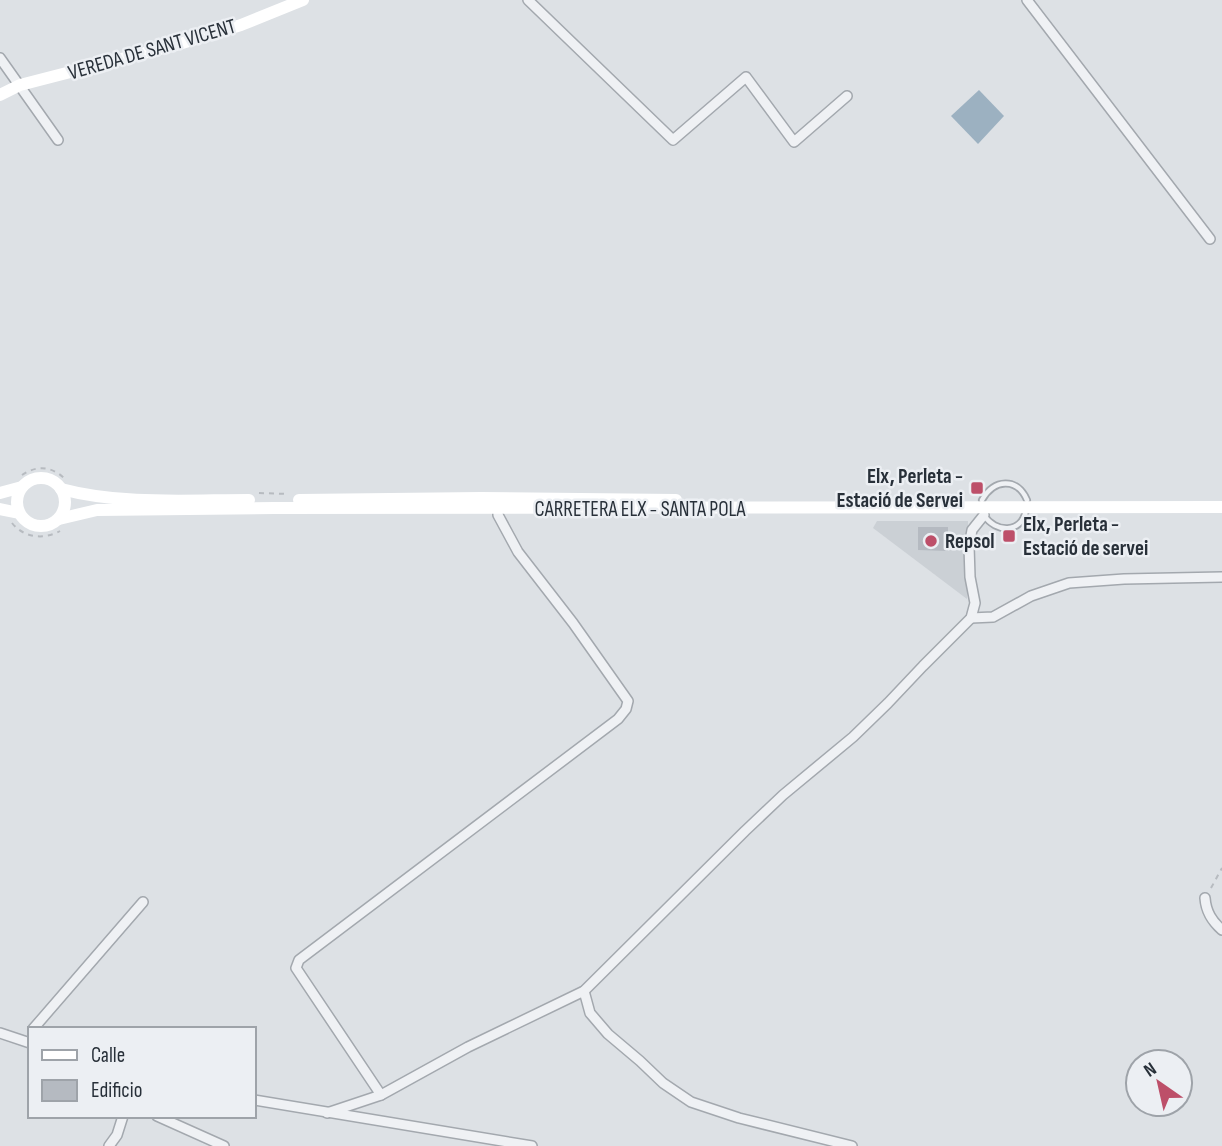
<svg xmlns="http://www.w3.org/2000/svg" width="1222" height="1146" viewBox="0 0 1222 1146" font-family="'Sofia Sans Condensed',sans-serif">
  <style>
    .built { fill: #cbd0d5 }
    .water { fill: #9cb1c1 }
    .building { fill: #b5bac1 }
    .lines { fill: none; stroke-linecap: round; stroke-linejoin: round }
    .lane-casing { stroke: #a3a8ae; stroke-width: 8 }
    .street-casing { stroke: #a3a8ae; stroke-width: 12 }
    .path { stroke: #b7bbc0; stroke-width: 2; stroke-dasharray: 5 5; stroke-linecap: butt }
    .lane { stroke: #eff1f4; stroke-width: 4.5 }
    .street { stroke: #eff1f4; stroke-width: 9 }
    .secondary { stroke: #fff; stroke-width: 12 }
    .poi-dot { fill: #bd4f69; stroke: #eceff3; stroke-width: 2.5 }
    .labels { text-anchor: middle; stroke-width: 5; stroke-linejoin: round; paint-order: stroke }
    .street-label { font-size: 21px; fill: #283039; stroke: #eceff3 }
    .poi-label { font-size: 21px; font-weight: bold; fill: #283039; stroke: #eceff3; text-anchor: start }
  </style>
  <rect width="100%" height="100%" fill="#dde1e5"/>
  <polygon class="built" points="877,521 968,521 967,599 873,528"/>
  <polygon class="water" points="979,90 1004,116 978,144 951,116"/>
  <polygon class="building" points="918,527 948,527 948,551 918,550"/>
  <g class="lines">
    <defs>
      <g id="lane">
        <path d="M982,500C994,479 1017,477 1027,500"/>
        <path d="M984,515C995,533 1022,534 1026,510"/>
      </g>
      <g id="street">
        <polyline points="528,0 673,140 746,77 794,142 847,96"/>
        <polyline points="1027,0 1210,239"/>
        <polyline points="0,58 58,140"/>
        <polyline points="971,618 993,617 1031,596 1069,583 1124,579 1222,577"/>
        <path d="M1205,898C1206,912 1212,921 1222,930"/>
        <polyline points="584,991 590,1013 608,1034 640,1061 663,1083 691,1102 739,1118 852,1146"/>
        <polyline points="33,1029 143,902"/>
        <polyline points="0,1033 30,1043"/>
        <polyline points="381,1095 296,968 299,960 618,719 626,709 628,701 573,623 518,552 498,515 498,509"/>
        <polyline points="254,1100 532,1146"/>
        <polyline points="327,1113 381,1095 468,1047 584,991 745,831 783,795 853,737 888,703 923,666 971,618 975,603 970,577 969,546 972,530 984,515"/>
        <polyline points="157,1116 224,1146"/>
        <polyline points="109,1146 117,1135 123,1116"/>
      </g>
    </defs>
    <use href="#lane" class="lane-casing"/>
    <use href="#street" class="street-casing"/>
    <g class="path">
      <path d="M22,475C37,465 51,466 64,478"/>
      <polyline points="259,493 288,494"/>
      <path d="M12,523C24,538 44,540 60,531"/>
      <polyline points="1211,888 1222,868"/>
    </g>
    <use href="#lane" class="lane"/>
    <use href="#street" class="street"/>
    <g class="secondary">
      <polyline points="0,95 20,85 179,44 241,25 303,0"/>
      <circle cx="41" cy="502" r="24"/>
      <path d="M61,489C121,505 187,500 249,500"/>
      <polyline points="0,493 22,487"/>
      <polyline points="299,500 481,498 676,500"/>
      <polyline points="0,509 19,513"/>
      <polyline points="59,519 97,510 274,508 1222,507"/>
    </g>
  </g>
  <g class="poi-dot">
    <rect x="970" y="481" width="14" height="14" rx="3.5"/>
    <rect x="1002" y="529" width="14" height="14" rx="3.5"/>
    <circle cx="931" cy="541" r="7"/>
  </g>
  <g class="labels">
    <g class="street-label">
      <text transform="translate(152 49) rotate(-16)" y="7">VEREDA DE SANT VICENT</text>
      <text x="640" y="516">CARRETERA ELX - SANTA POLA</text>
    </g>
    <g class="poi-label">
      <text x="963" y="483" text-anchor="end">Elx, Perleta -<tspan x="963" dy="24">Estació de Servei</tspan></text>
      <text x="1023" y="531">Elx, Perleta -<tspan x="1023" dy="24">Estació de servei</tspan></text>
      <text x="945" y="548">Repsol</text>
    </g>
  </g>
  <rect x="28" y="1027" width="228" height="91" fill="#eceff3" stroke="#9ea3a9" stroke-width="2"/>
  <rect x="42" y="1050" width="35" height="10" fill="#ffffff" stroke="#9ea3a9" stroke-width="2"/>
  <text x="91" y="1062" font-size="21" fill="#283039">Calle</text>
  <rect x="42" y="1080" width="35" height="21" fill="#b5bac1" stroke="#9ea3a9" stroke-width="2"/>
  <text x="91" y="1097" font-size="21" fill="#283039">Edificio</text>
  <g transform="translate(1159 1083) rotate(326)"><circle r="33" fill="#eceff3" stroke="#9ea3a9" stroke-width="2"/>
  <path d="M0-5L12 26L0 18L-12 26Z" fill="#bd4f69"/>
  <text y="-10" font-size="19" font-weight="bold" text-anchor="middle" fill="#283039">N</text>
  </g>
</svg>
